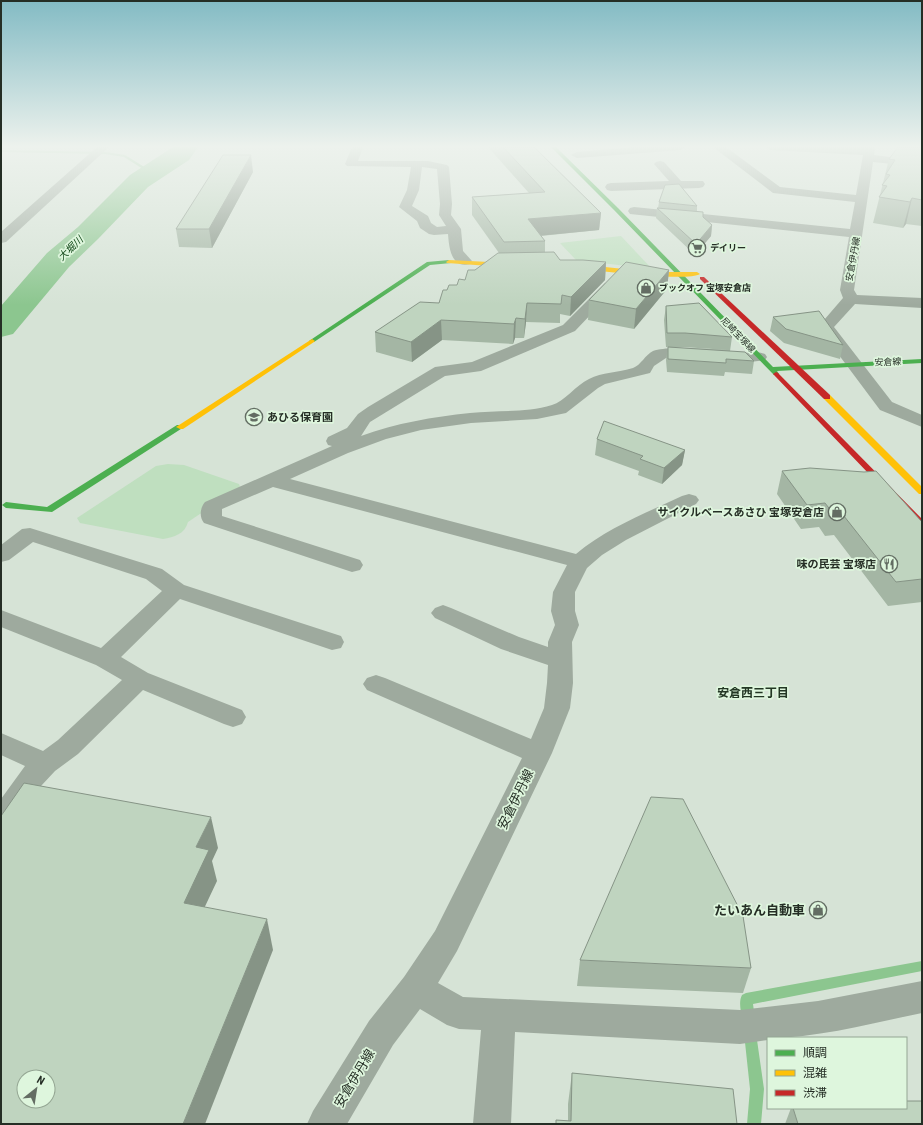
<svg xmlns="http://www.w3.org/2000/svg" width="923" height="1125" viewBox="0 0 923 1125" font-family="'Roboto Condensed','Noto Sans JP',sans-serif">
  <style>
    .green { fill: #bfdfbf }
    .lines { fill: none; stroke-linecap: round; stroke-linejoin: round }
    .stream { fill: #8cc68f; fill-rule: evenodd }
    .river { fill: #8cc68f; fill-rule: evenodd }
    .street { fill: #9eaa9e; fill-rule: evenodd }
    .fast { fill: #4caf50; fill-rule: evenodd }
    .slow { fill: #ffc107; fill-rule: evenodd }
    .jam { fill: #c62828; fill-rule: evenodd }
    .wall { fill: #a4b6a4; fill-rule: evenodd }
    .shaded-wall { fill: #869486 }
    .building { fill: #bfd4bf; stroke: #869486; fill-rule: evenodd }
    .labels { text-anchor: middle; stroke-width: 3.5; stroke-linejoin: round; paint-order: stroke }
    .far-poi-label { font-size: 9px; font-weight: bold; fill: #252e25; stroke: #def6dd; text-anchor: start }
    .far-street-label { font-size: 9px; fill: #252e25; stroke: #def6dd }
    .far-water-label { font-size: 10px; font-style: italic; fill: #0d4414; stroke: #def6dd }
    .poi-label { font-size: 11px; font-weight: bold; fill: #252e25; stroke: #def6dd; text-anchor: end }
    .neighbourhood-label { font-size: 12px; font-weight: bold; fill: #233724; stroke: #def6dd }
    .near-street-label { font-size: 13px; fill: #252e25; stroke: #def6dd }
    .near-poi-label { font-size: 13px; font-weight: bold; fill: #252e25; stroke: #def6dd; text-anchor: end }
  </style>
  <rect width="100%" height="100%" fill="#d6e3d6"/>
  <g class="green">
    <polygon points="621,236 652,269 576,260 560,243"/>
    <path d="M168,464L184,465L239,484L240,487L188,522C185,534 174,537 163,539L80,523L77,518L156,466Z"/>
  </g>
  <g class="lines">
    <g class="stream">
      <polygon points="1,150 105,152 125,155 154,173 151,174 124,157 105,154 1,152"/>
      <path d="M922,961V971L753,1004L755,1019L753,1023L749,1025L745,1023C741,1016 738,1002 742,995L746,993Z"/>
      <polygon points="750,1027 754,1029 756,1033 764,1089 761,1124 747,1124 750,1089 744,1033 746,1029"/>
    </g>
    <polygon class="river" points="173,147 198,147 189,160 148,187 98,239 69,267 13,334 1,337 1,306 47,253 78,227 130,175"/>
    <g class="street">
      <polygon points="97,147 109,147 6,242 1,243 1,232"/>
      <path d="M352,147H363L358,161H428L447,165L449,167L452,204L451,215L461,229L463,251L472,261L470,264C451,269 449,247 448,234L434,235L429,234L420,228L417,221L399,207L407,190L411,167L347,166L345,164ZM422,167L437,169L440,204L439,215L446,226L437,227L431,223L428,216L412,206L419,190Z"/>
      <polygon points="634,147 686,147 681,150 577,158 571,155 577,152"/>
      <polygon points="713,147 726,147 780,187 856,195 863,155 770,150 765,147 875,147 874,155 922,161 922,167 873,162 854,290 857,295 922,298 922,308 855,304 834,327 892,402 922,415 922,427 880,410 818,327 843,298 840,290 849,237 630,214 628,211 630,208 634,207 850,229 855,202 773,193"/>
      <polygon points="660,161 664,162 681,181 703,181 705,184 703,187 699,188 611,191 607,190 605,187 607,184 611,183 669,181 654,164 656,162"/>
      <path d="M610,282L615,283L617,286L615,289L575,331L481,371L445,376L370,422L361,436C396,423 433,417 470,413C497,410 526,413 552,405C564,402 576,385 589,379C602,372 618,373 633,368C641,365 645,355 653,351C671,344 720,352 741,353C749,353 757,351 765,354L767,357L765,360L742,363L666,358L654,366L650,373L605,384L598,388L566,413L537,419L471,423L421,430L386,439L348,453L290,479L576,554C607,528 646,513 682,496L689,494L696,496L699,500L696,504L626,540L602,555L587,568L575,592V611L579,625L572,642L573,683L570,708L552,753L457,951L438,983L463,997L740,1010L818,1001L922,981V1013C872,1023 819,1038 768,1038V1040L740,1044L515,1032L511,1124H473L481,1030L459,1029L447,1025L420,1009L393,1045L347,1124H307L313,1111L369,1021L404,977L435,931L522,758L367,690L363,684L367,678L376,675L385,678L531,739L544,708L547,683L548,665L501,649L435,618L431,613L435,608L443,605L451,608L519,637L548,647V642L555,625L551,611L553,592L567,565L273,487L222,509V516L360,560L363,565L360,570L352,572L204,523C199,517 200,508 205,502L332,446L328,445L326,441L328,437L347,428L358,414L368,407L435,367L472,362L563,325L605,283Z"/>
      <polygon points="30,528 162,569 184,585 341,636 344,642 341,648 332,650 180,599 121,657 148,673 242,710 246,717 242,724 233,727 224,724 143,690 78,754 55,771 41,786 11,830 1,834 1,799 25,766 1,755 1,733 43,751 58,740 122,680 96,665 1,627 1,610 101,648 162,591 146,579 33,542 9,560 1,562 1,545 22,529"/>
    </g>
    <g class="fast">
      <polygon points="551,147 556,147 618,208 773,367 922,359 922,363 777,371 779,374 778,375 774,375 614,210"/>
      <polygon points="449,260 452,262 451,263 430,265 314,342 309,341 427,262"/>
      <polygon points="177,425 180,425 184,427 52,512 6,508 2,505 6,502 47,507"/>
    </g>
    <g class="slow">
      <polygon points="449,260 512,263 515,265 512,267 504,267 447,263 446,262"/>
      <path d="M577,264L652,272H697L700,274C688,282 593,271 575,267V265Z"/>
      <polygon points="312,339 315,341 314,342 183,429 180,429 176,427"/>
      <polygon points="824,395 830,395 922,487 922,494 919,494 824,399"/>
    </g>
    <g class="jam">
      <polygon points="700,277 704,277 830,395 830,399 824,399 700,279"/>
      <polygon points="776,372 778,373 922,519 922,527 919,526 774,375 773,374"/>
    </g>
  </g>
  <g class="wall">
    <polygon points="488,147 534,147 601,213 599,230 541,236 545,241 545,253 560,260 606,262 605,280 570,316 560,314 560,323 526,322 524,338 515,338 513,344 442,340 412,362 376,352 375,332 439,303 447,290 457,285 465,280 475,270 499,253 472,215 472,197 529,193"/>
    <polygon points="922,147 922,226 906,224 903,228 873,223 889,159"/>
    <polygon points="253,172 212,248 179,247 176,229"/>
    <polygon points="659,202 697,206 697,212 712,225 711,236 695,255 656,218 657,208 658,208"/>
    <polygon points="669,270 667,289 634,329 588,320 589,300"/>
    <path d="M666,306L732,337L730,351L754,361L752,374L725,372L724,376L667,372L666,360L668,347H666L664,320ZM671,347H683L728,350Z"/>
    <polygon points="773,317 843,345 840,359 784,343 770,331"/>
    <polygon points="597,439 685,450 682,465 662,484 638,475 639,471 595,455"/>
    <polygon points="782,471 922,522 922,602 888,606 834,535 825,536 819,527 801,529 777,494"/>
    <polygon points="580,960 751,968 743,993 577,986"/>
    <polygon points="572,1073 737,1124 556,1124 556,1120 568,1121 568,1104"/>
    <polygon points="791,1108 906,1108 922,1124 785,1124"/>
  </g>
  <g class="shaded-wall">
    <polygon points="251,155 253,172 212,248 209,229"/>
    <polygon points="912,198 906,224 903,228 910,202"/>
    <polygon points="601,213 599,230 527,237 528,219"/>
    <polygon points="712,225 711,236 695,255 696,244"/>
    <polygon points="606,262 605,280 570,316 571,297"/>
    <polygon points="669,270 667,289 634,329 636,309"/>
    <polygon points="527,303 526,322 524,338 525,319"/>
    <polygon points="516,318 515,338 513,344 514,324"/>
    <polygon points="441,320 442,340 412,362 411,342"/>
    <polygon points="685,450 682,465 662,484 664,468"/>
    <polygon points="211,817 218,848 212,861 217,881 192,934 184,903 196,847"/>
    <polygon points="267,919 273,950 205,1124 183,1124"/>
  </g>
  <g class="building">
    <polygon points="503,147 534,147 601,213 528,219 545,241 504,242 472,197 545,192"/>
    <polygon points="898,147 922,147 922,200 912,198 910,202 879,197 887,186 882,185 890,175 886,174 895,160 889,159"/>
    <polygon points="223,155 251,155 209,229 176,229"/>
    <polygon points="679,184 697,206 659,202 665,185"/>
    <polygon points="657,208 703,212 703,217 712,225 696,244"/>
    <polygon points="554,252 560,260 583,260 606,262 571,297 562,295 561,304 527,303 525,319 516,318 514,324 441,320 411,342 375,332 420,302 439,303 443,290 447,290 449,285 457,285 459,279 465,280 468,270 475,270 498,253"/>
    <polygon points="626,262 669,270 636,309 589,300"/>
    <polygon points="699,303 732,337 685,333 667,333 666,306"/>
    <polygon points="819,311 843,345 786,329 773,317"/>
    <polygon points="668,347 745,352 754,361 726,359 726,363 668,359"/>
    <polygon points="604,421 685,450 664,468 640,459 643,456 597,439"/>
    <polygon points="810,468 864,472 876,471 922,522 922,579 896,582 840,511 832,512 825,503 807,505 782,471"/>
    <path d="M24,783L211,817L196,847L209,850L184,903L267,919L183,1124H1V816ZM24,1077H48V1101H24Z"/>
    <polygon points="651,797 683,799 743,916 751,968 580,960"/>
    <polygon points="572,1073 733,1089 737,1124 556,1124 556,1120 571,1121"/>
    <polygon points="906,1101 922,1101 922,1124 798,1124 793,1108 906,1108"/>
  </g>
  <linearGradient id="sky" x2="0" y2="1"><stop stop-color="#83bbc4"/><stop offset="0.48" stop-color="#edf2ed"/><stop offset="1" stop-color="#edf2ed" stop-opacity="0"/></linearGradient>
  <rect width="923" height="305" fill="url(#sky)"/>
  <defs>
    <symbol id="supermarket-ring" viewBox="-11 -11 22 22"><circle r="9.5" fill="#def6dd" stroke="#636d63" stroke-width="1.5"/><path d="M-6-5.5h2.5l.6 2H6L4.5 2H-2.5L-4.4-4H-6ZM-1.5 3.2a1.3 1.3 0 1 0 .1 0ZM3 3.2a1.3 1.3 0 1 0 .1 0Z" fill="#636d63"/></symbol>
    <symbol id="shop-ring" viewBox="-11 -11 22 22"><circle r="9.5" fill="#def6dd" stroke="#636d63" stroke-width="1.5"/><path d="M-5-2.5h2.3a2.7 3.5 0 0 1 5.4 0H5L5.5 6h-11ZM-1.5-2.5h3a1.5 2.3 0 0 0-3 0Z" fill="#636d63"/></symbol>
    <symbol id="school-ring" viewBox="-11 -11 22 22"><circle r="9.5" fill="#def6dd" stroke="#636d63" stroke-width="1.5"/><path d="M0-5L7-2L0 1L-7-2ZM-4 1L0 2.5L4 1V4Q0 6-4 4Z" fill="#636d63"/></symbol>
    <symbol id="restaurant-ring" viewBox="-11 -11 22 22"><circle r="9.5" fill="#def6dd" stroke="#636d63" stroke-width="1.5"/><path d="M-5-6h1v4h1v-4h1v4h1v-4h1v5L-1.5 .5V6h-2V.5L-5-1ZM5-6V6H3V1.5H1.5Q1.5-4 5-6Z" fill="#636d63"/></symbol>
  </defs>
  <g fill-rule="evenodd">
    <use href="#supermarket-ring" x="687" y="238" width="20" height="20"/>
    <use href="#shop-ring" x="636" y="278" width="20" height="20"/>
    <use href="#school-ring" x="244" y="407" width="20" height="20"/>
    <use href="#shop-ring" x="827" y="502" width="20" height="20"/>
    <use href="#restaurant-ring" x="879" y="554" width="20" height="20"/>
    <use href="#shop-ring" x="808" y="900" width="20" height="20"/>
  </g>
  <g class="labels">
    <g class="far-poi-label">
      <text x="710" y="251">デイリー</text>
      <text x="659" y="291">ブックオフ 宝塚安倉店</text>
    </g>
    <g class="far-street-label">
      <text transform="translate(853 259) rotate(-80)" y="3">安倉伊丹線</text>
      <text transform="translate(738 335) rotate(46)" y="3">尼崎宝塚線</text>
      <text transform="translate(888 362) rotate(-2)" y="3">安倉線</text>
    </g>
    <g class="far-water-label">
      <text transform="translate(70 248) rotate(-44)" y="4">大堀川</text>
    </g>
    <g class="poi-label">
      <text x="267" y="421" text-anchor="start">あひる保育園</text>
      <text x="824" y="516">サイクルベースあさひ 宝塚安倉店</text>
      <text x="876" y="568">味の民芸 宝塚店</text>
    </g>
    <g class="neighbourhood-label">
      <text x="753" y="697">安倉西三丁目</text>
    </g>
    <g class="near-street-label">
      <text transform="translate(515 799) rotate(-64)" y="5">安倉伊丹線</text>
      <text transform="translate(354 1078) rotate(-59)" y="5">安倉伊丹線</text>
    </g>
    <g class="near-poi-label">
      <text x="805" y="915">たいあん自動車</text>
    </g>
  </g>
  <rect width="923" height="1125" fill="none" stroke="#252e25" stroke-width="4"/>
  <rect x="767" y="1037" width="140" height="72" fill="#def6dd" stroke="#94a693"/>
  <rect x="775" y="1050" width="20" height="6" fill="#4caf50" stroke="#94a693"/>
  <text x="803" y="1057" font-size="12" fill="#252e25">順調</text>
  <rect x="775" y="1070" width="20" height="6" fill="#ffc107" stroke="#94a693"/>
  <text x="803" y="1077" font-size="12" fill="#252e25">混雑</text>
  <rect x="775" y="1090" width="20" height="6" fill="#c62828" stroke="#94a693"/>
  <text x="803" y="1097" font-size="12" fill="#252e25">渋滞</text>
  <g transform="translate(36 1089) rotate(30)"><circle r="19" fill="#def6dd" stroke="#94a693"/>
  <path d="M0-3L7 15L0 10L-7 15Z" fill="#636d63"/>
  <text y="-6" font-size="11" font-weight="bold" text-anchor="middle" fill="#252e25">N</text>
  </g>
</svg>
